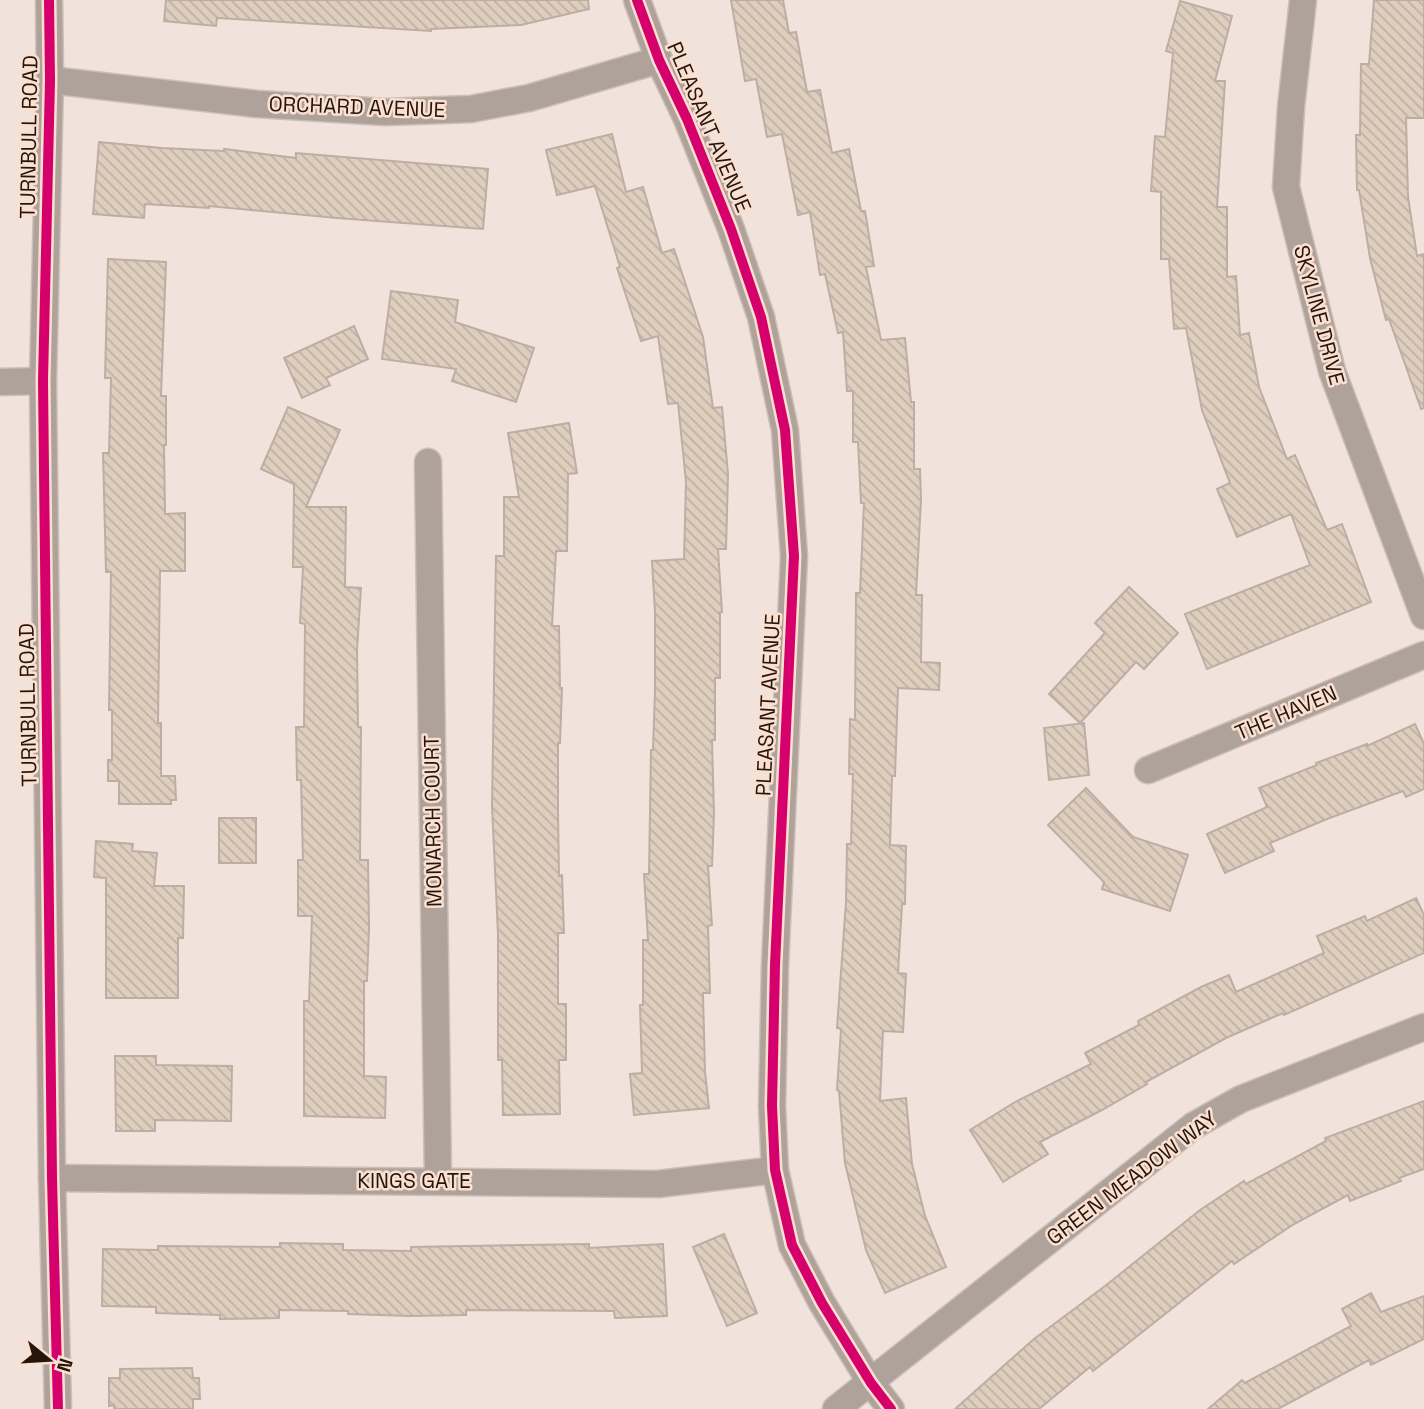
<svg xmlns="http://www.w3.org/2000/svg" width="1424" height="1409" viewBox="0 0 1424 1409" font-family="'Space Grotesk',sans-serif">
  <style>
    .building { fill: url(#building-back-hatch); stroke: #bbafa5; stroke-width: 2 }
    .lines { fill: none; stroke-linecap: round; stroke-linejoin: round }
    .minor-casing { stroke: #cbbfb8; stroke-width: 29 }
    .minor { stroke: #afa29b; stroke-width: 26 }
    .cycleway-casing { stroke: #fbe0d1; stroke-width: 15 }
    .cycleway { stroke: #d6006c; stroke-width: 10 }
    .labels { text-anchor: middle; stroke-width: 5; stroke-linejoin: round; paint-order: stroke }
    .street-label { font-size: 21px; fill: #25160d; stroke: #fbe0d1 }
  </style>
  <defs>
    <pattern id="building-back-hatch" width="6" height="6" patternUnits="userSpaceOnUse" patternTransform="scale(1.75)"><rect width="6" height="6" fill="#dfcebe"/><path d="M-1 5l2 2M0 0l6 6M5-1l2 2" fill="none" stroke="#bfb0a2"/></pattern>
  </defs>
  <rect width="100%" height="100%" fill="#f1e3db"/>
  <g class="building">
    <polygon points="166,0 588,0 589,9 521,25 431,29 431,31 217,18 216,26 164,21"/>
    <polygon points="731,0 783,0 789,33 796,32 807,92 820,90 832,153 849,149 861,211 865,211 874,266 866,267 881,340 905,338 911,402 914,402 914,469 920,469 921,500 916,595 922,595 921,662 940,663 939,690 898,688 895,776 892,776 890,845 906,846 905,904 902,904 898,973 906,974 903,1032 883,1031 880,1101 906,1098 912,1164 925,1216 946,1267 885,1293 866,1250 845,1163 839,1091 837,1090 841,1029 837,1028 846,902 847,844 851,844 853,774 849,774 850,719 855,720 856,593 860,593 864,503 861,503 858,442 853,442 853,391 847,391 843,332 838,333 825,274 820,275 810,212 798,215 782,134 767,137 756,79 745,81"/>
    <polygon points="1374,0 1424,0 1424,118 1406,118 1408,197 1417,256 1424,254 1424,408 1421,409 1389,319 1386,320 1370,258 1359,190 1357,190 1356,135 1360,135 1361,64 1369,64"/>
    <polygon points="1180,1 1232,16 1215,81 1225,81 1217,207 1227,207 1227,277 1236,276 1240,335 1249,333 1259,387 1287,459 1295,455 1327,530 1342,524 1371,602 1207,669 1185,614 1310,565 1291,514 1237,537 1217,489 1230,483 1202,410 1186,328 1174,329 1169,259 1161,259 1161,192 1151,191 1155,136 1165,137 1173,53 1166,51"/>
    <polygon points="612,134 626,192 643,187 662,253 674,249 703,337 713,408 722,407 728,474 726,549 718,549 722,612 720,612 720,678 715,678 715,740 712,740 714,814 712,866 708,866 712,925 708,926 710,993 703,993 705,1072 709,1108 634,1115 630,1074 642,1073 640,1005 643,1005 643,940 648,940 644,874 649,874 651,750 653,750 655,691 655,612 652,561 684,559 686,482 678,403 668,404 658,336 641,341 617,268 620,267 595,186 557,195 546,150"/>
    <polygon points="99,142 162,148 224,151 224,149 296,158 296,153 488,169 483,229 337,218 209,206 209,208 145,204 144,218 93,214"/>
    <polygon points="108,259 166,262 161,396 166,396 166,445 164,445 165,514 185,513 185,571 160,571 158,723 161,723 161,776 175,776 176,800 171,800 171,804 119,804 119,781 108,781 108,760 112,760 112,710 109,710 111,572 106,572 103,453 109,453 111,378 105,378"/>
    <polygon points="391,291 458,300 455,322 534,348 516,402 452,381 456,369 382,359"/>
    <polygon points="354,326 368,359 326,378 330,385 302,398 284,358"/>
    <polygon points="288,407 340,430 306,507 346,507 345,587 361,588 357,650 358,727 361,727 360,860 368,860 369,928 367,981 364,981 364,1076 386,1077 385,1118 304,1116 304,1001 309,1001 312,916 298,916 298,860 303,860 301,780 297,780 296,727 304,727 305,624 300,623 303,567 293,567 294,484 261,469"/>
    <polygon points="569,423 577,473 568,474 567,551 556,551 552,626 559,626 560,688 562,688 560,743 558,743 558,812 559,876 562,875 564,933 558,933 558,1004 566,1004 566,1060 559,1060 560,1114 503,1115 502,1060 498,1060 498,934 492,806 496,556 504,556 504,497 519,497 508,433"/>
    <polygon points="1129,587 1178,633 1144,669 1136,662 1080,723 1049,694 1105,633 1095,623"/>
    <polygon points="1084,723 1089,775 1049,780 1044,728"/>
    <polygon points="1415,724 1424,744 1424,789 1406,797 1403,791 1327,819 1270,843 1274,851 1225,873 1207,834 1267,807 1259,788 1317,765 1316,763 1367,744 1367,746"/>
    <polygon points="1086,788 1133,837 1188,855 1170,911 1102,889 1104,882 1048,825"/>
    <rect x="219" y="818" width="37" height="45"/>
    <polygon points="96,841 133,844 132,851 157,853 154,886 184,886 183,938 178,938 178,998 106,998 106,878 94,877"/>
    <polygon points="1416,898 1424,915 1424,953 1284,1015 1283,1013 1226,1038 1146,1082 1147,1084 1102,1110 1040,1142 1048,1154 1003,1182 970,1130 1015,1102 1091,1064 1085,1053 1139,1025 1138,1021 1201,987 1229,975 1236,992 1324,953 1317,936 1365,916 1367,921"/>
    <polygon points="115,1056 156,1056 156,1065 232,1066 231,1121 155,1120 155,1131 116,1131"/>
    <polygon points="1424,1101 1424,1169 1399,1178 1401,1181 1350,1201 1348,1195 1294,1224 1234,1264 1232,1261 1093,1371 1090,1367 1039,1409 955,1409 1034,1339 1105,1286 1200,1210 1244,1181 1246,1184 1326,1141 1325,1138"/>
    <polygon points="724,1234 757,1313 727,1326 693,1247"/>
    <polygon points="280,1243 343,1244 343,1250 411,1251 411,1247 589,1244 589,1248 663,1244 667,1316 615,1318 614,1311 466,1310 466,1315 411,1316 348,1314 348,1311 279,1310 279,1318 220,1319 220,1315 156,1313 156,1307 102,1306 103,1249 158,1250 158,1246 280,1247"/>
    <polygon points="1371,1293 1381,1312 1424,1296 1424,1339 1371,1365 1369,1360 1278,1409 1208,1409 1242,1380 1245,1383 1351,1326 1342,1309"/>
    <polygon points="192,1368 193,1378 199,1378 200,1399 193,1399 193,1409 114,1409 114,1405 109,1406 109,1378 120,1378 120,1369"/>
  </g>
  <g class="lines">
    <defs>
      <g id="minor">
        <polyline points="49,0 50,80 43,381 52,1178 58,1409"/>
        <polyline points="637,0 659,60 687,119 731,229 761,317 785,430 794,556 775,965 772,1106 775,1170 792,1245 822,1303 871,1383 891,1409"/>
        <polyline points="1303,0 1291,107 1286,187 1332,371 1424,616"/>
        <polyline points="50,80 257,104 385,112 471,109 529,98 659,60"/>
        <polyline points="0,382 43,381"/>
        <polyline points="428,462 438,1181"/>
        <polyline points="1148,770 1424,655"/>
        <polyline points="52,1178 658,1184 775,1170"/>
        <polyline points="836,1409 1193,1126 1241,1099 1424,1027"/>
      </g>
    </defs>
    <use href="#minor" class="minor-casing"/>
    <use href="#minor" class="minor"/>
    <defs>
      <g id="cycleway">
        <polyline points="49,0 50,80 43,381 52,1178 58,1409"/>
        <polyline points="637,0 659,60 687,119 731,229 761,317 785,430 794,556 775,965 772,1106 775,1170 792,1245 822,1303 871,1383 891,1409"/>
      </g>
    </defs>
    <use href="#cycleway" class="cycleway-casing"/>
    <use href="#cycleway" class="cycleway"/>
  </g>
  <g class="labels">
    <g class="street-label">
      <text transform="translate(357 107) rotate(2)" y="7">ORCHARD AVENUE</text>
      <text transform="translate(709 127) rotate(67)" y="7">PLEASANT AVENUE</text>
      <text transform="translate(29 137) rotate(-89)" y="7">TURNBULL ROAD</text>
      <text transform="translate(1319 315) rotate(75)" y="7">SKYLINE DRIVE</text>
      <text transform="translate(28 705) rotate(-91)" y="7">TURNBULL ROAD</text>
      <text transform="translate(768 705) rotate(-87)" y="7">PLEASANT AVENUE</text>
      <text transform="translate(1286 713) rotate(-23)" y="7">THE HAVEN</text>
      <text transform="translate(433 821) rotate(-91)" y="7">MONARCH COURT</text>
      <text transform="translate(1132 1178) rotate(-37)" y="7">GREEN MEADOW WAY</text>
      <text x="414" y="1188">KINGS GATE</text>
    </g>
  </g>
  <g transform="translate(49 1360) rotate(108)" stroke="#fbe0d1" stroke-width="5" paint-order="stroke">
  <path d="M0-5L12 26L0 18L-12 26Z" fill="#25160d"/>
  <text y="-10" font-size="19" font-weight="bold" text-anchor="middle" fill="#25160d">N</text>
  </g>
</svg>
